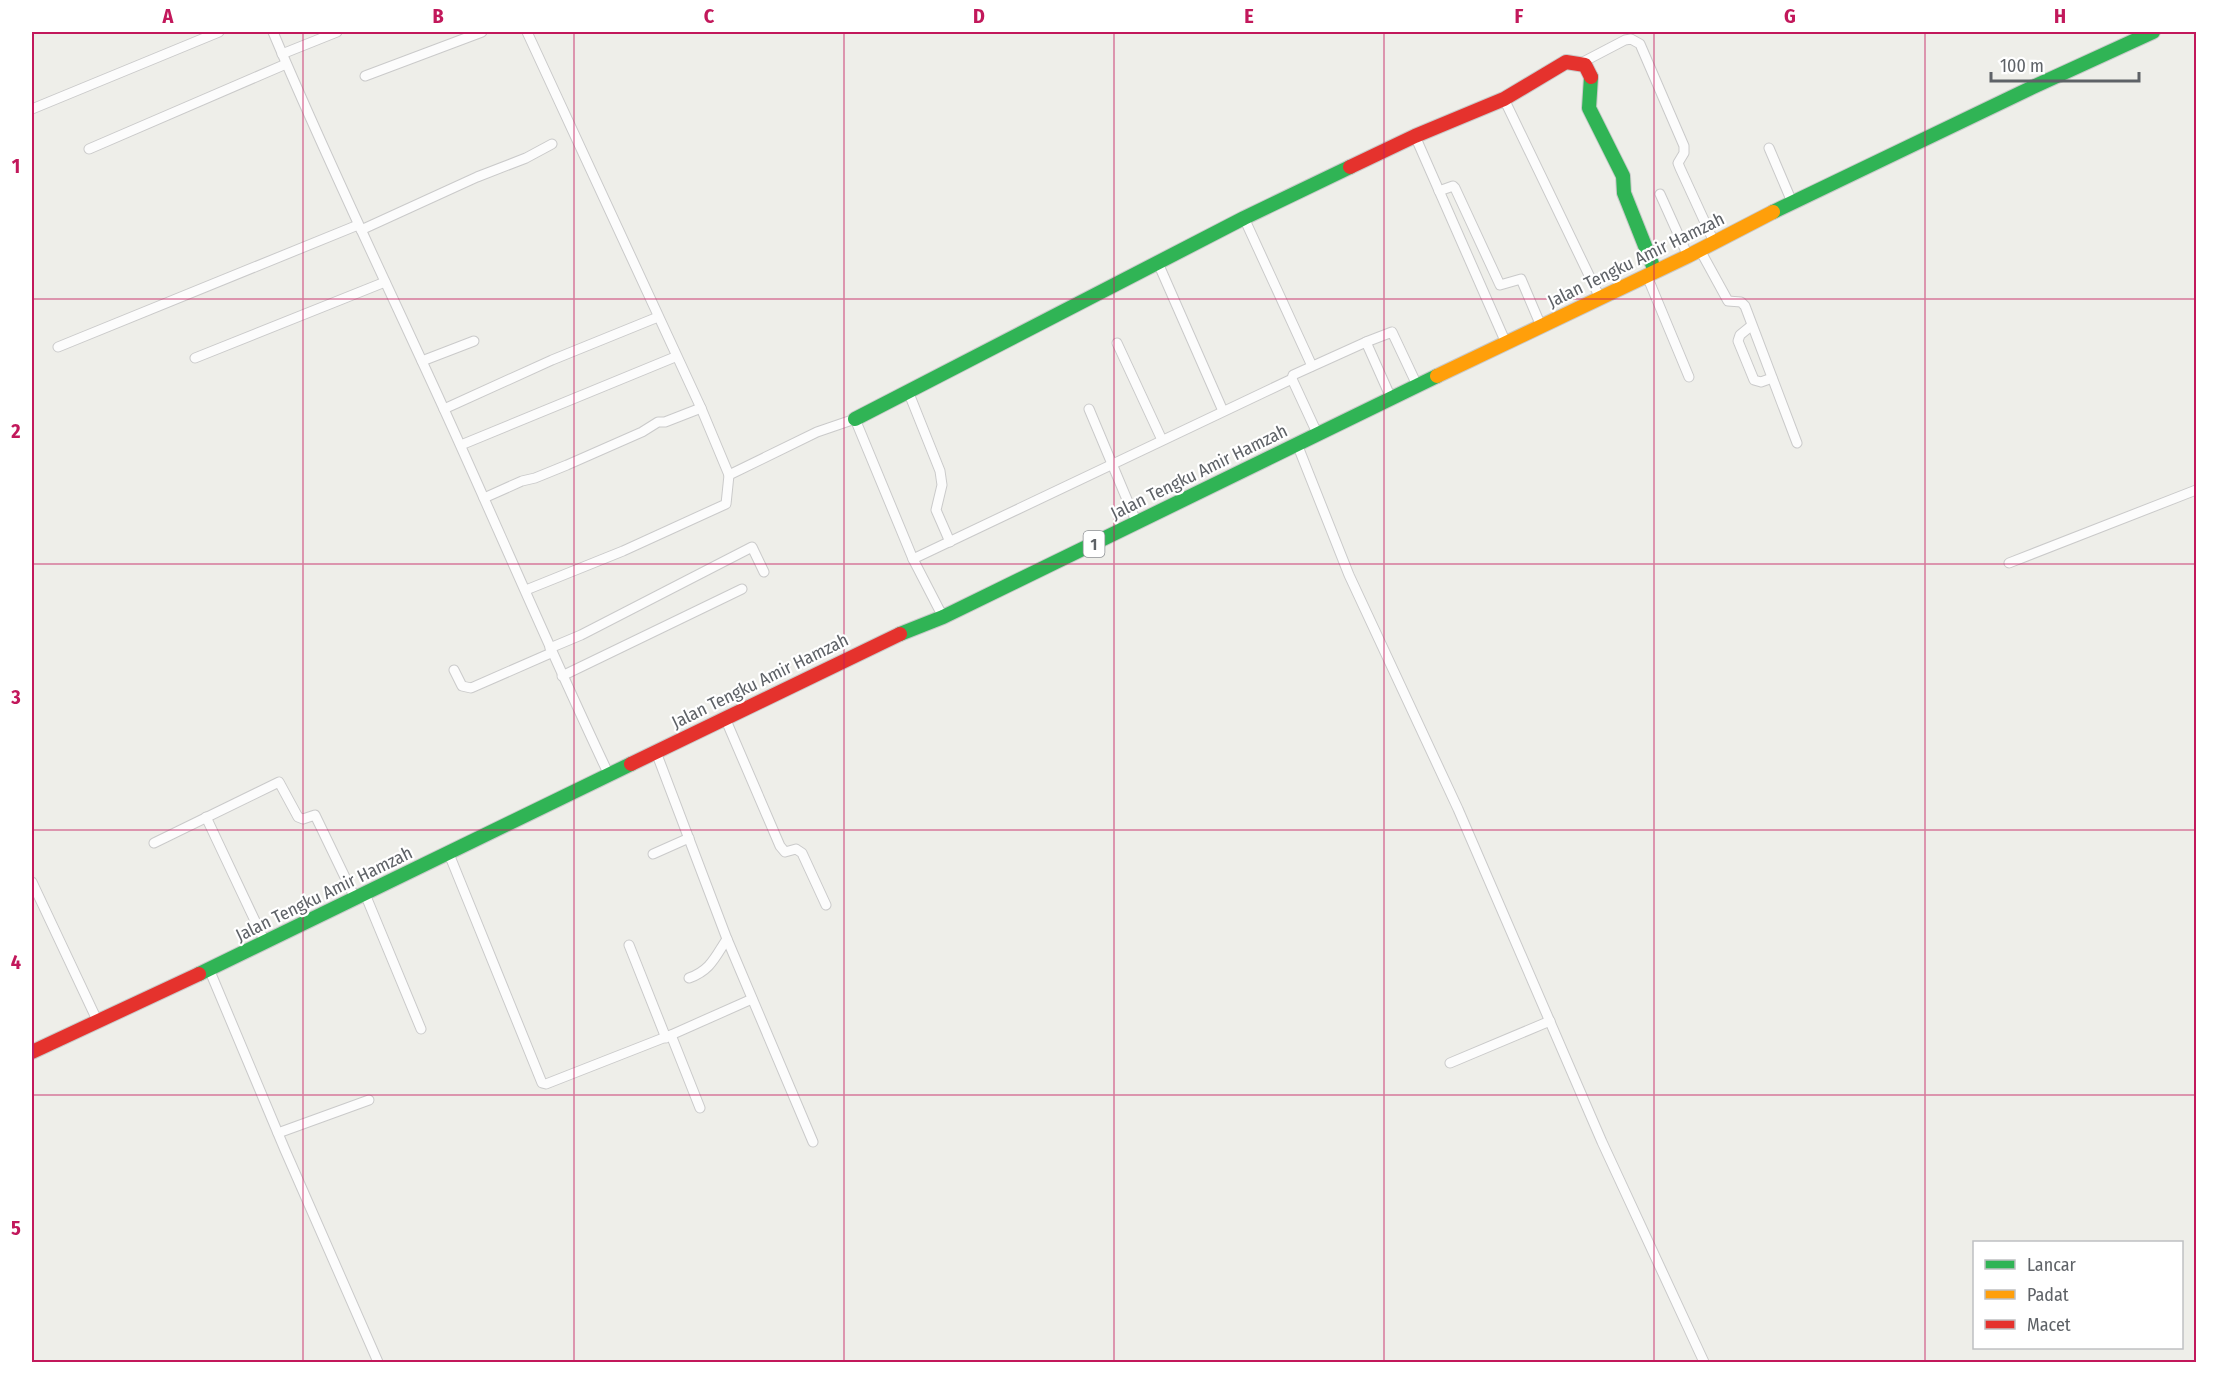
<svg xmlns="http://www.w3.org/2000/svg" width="2228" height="1394" viewBox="0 0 2228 1394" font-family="'Fira Sans Condensed',sans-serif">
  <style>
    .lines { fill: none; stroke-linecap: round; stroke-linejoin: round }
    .street-casing { stroke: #cacaca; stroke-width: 11 }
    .fast-casing { stroke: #c9caca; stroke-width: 16 }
    .slow-casing { stroke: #c9caca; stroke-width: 16 }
    .jam-casing { stroke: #c9caca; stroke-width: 16 }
    .street { stroke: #fcfcfc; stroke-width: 9 }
    .fast { stroke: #30b455; stroke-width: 14 }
    .slow { stroke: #ff9f0a; stroke-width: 14 }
    .jam { stroke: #e5322d; stroke-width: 14 }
    .grid { fill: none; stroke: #c2185b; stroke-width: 1.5; stroke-opacity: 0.55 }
    .labels { text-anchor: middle; stroke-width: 4.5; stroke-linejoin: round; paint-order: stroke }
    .shield { fill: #fff; stroke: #8e9195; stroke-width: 1.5 }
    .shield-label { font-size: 16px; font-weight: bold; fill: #5e6267 }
    .street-label { font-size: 18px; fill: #5e6267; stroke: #fff }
    .neatline { fill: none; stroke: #c2185b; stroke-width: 2 }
    .grid-label { font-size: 20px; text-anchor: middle; font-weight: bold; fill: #c2185b }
  </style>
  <rect width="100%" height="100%" fill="#eeeee9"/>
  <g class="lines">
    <defs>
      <g id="street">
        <path d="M273,32C326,158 386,282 443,407C499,530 551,653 609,775"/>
        <polyline points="527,32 701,408 729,475 817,432 855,419 913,559 943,617"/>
        <polyline points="282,54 337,32"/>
        <polyline points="1581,63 1625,40 1631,39 1640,44 1684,146 1684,153 1678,163 1680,168 1714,242"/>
        <polyline points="365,76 482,32"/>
        <polyline points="1504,99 1600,298"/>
        <polyline points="32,109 219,32"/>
        <polyline points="1415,136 1506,343"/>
        <polyline points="1769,148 1792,202"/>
        <polyline points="89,149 286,64"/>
        <polyline points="1439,191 1453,186 1455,188 1500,285 1521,279 1541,326"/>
        <polyline points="1660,194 1688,256"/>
        <polyline points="1244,218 1312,366"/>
        <polyline points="361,230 477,177 526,158 552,144"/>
        <polyline points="1700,250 1728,301 1741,302 1745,306 1797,443"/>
        <polyline points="1158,263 1223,411"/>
        <polyline points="1647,276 1689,377"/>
        <polyline points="1751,326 1740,335 1738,341 1754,380 1761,382 1772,378"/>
        <polyline points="1366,342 1392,332 1417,385"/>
        <polyline points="1117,343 1162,440"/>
        <polyline points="58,347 358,225"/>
        <polyline points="195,358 385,282"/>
        <polyline points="422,361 474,341"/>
        <polyline points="908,391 940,471 942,485 936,510 950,542"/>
        <polyline points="444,409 552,360 658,317"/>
        <polyline points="1089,409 1136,521"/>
        <polyline points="1317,433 1292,379 1293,375 1366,342 1391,398"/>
        <polyline points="1297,444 1349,575 1458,809 1602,1142 1704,1362"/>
        <polyline points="461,445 675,357"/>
        <polyline points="484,498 522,481 535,478 567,465 642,432 658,422 665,422 701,408"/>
        <polyline points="913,559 1292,379"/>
        <polyline points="2009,563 2196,490"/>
        <polyline points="526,590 623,551 726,504 729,475"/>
        <polyline points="550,648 581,635 752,547 764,572"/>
        <polyline points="454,670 462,686 471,688 551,653"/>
        <polyline points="562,676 742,589"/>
        <polyline points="725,718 780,846 785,852 796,849 802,853 826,905"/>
        <polyline points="656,752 727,939 813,1142"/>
        <polyline points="206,817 265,942"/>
        <polyline points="154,843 279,782 298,817 303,819 315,815 355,898"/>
        <polyline points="449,854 542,1083 546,1084 671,1035 700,1108"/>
        <polyline points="653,854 689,838"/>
        <polyline points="32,882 97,1020"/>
        <polyline points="365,894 421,1029"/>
        <polyline points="629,945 666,1038"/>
        <polyline points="209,969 285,1150 378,1362"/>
        <path d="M689,978C711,970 715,957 727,939"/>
        <polyline points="671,1035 752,999"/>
        <polyline points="1450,1063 1550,1021"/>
        <polyline points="278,1133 369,1100"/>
      </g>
      <g id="fast">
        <polyline points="1591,77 1589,108 1623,176 1624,193 1655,271"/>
        <polyline points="1773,212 2033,87 2153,32"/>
        <polyline points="855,419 1244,218 1350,167"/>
        <polyline points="900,634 943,617 1437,376"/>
        <polyline points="199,974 631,764"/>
      </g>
      <polyline id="slow" points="1437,376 1688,256 1773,212"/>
      <g id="jam">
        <polyline points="1350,167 1415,136 1504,99 1566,62 1585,65 1591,77"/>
        <polyline points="631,764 900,634"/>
        <polyline points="32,1052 199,974"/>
      </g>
    </defs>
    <use href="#street" class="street-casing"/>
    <use href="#fast" class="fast-casing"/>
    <use href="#slow" class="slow-casing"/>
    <use href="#jam" class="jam-casing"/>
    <use href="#street" class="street"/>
    <use href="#fast" class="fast"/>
    <use href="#slow" class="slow"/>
    <use href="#jam" class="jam"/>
  </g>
  <path class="grid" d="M303,32V1362M574,32V1362M844,32V1362M1114,32V1362M1384,32V1362M1654,32V1362M1925,32V1362M32,299H2196M32,564H2196M32,830H2196M32,1095H2196"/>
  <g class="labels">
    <rect class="shield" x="1083.5" y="531" width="21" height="26" rx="4.5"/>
    <g class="shield-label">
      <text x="1094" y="550">1</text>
    </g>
    <g class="street-label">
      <text transform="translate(1636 260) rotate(-26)" y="6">Jalan Tengku Amir Hamzah</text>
      <text transform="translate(1199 472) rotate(-26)" y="6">Jalan Tengku Amir Hamzah</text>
      <text transform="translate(760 681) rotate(-26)" y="6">Jalan Tengku Amir Hamzah</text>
      <text transform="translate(324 894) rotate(-26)" y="6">Jalan Tengku Amir Hamzah</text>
    </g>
  </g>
  <rect width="2228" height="1394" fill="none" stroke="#ffffff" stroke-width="66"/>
  <rect x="1973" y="1241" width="210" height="108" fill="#ffffff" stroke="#bfc0c2" stroke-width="1.5"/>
  <rect x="1985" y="1260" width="30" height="9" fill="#30b455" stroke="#bfc0c2" stroke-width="1.5"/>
  <text x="2027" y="1271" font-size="18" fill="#5e6267">Lancar</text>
  <rect x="1985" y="1290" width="30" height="9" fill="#ff9f0a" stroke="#bfc0c2" stroke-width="1.5"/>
  <text x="2027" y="1301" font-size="18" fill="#5e6267">Padat</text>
  <rect x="1985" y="1320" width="30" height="9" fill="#e5322d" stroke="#bfc0c2" stroke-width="1.5"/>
  <text x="2027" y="1331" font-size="18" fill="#5e6267">Macet</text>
  <path d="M1991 72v9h148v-9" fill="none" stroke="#5e6267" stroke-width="3"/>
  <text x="2000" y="72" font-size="18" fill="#5e6267" stroke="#ffffff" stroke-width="4.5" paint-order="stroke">100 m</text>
  <rect x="33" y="33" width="2162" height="1328" class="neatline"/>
  <g class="grid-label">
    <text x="168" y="23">A</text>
    <text x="438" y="23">B</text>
    <text x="709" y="23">C</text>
    <text x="979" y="23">D</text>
    <text x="1249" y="23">E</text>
    <text x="1519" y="23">F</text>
    <text x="1790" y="23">G</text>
    <text x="2060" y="23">H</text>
    <text x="16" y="173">1</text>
    <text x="16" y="438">2</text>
    <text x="16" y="704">3</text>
    <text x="16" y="969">4</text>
    <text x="16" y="1235">5</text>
  </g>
</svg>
